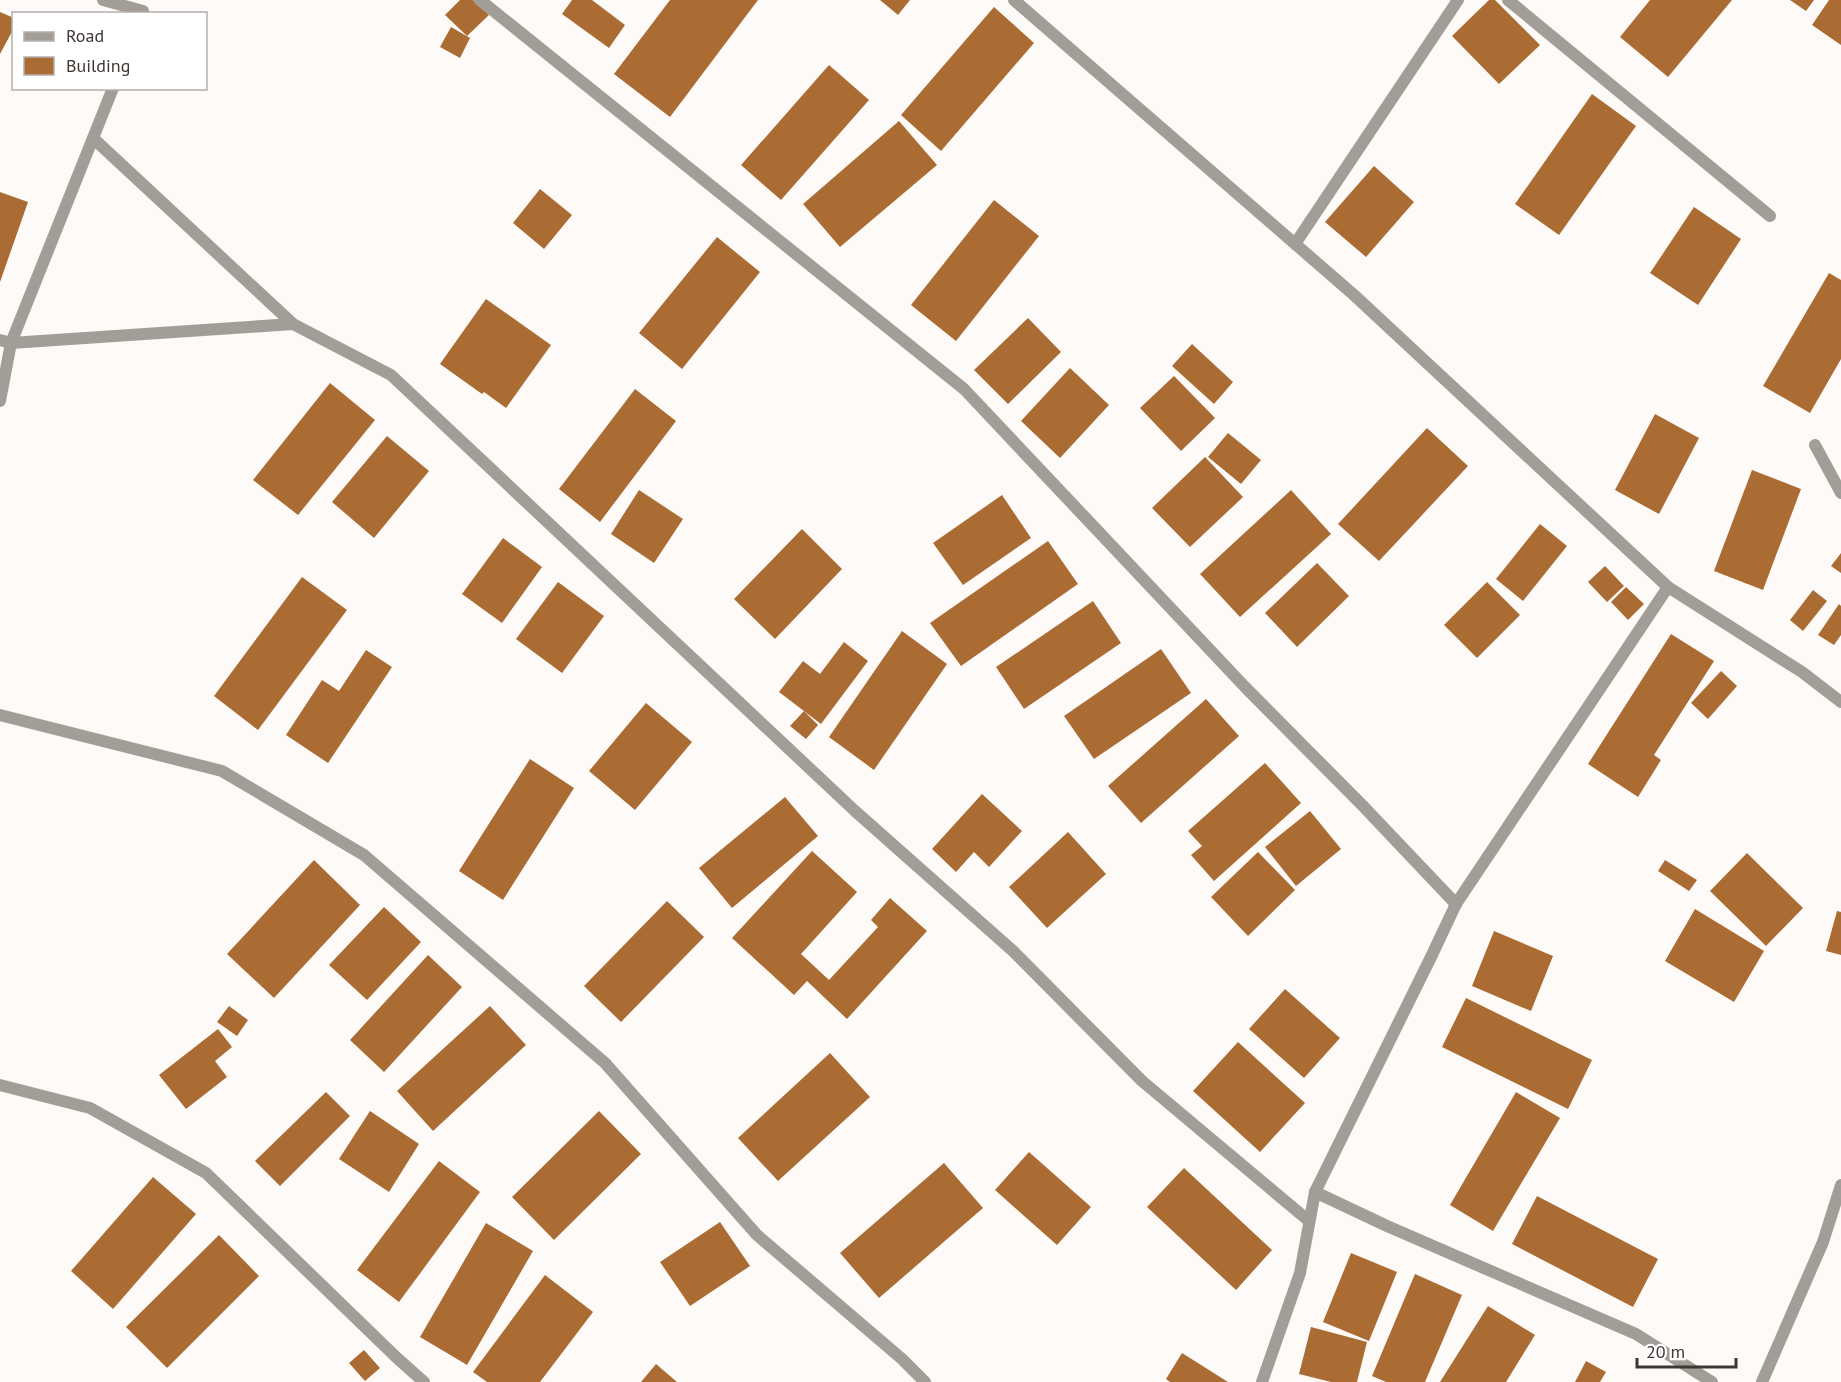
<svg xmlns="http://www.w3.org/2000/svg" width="1841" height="1382" viewBox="0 0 1841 1382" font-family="'PT Sans',sans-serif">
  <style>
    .building { fill: #ab6c34 }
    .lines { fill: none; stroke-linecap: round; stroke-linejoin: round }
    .street { stroke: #a29e97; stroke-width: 12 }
  </style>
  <rect width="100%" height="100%" fill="#fefaf8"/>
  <g class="building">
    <polygon points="460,0 473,0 489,15 467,36 445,15"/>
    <polygon points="572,0 592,0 625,25 609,48 562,14"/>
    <polygon points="670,0 758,0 670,117 614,74"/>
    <polygon points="880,0 910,0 898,15"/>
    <polygon points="1489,0 1495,0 1540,45 1499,84 1452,36"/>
    <polygon points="1650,0 1732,0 1668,77 1620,37"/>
    <polygon points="1790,0 1814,0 1806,11"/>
    <polygon points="1829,0 1841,0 1841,45 1812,25"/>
    <polygon points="994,7 1034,43 941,151 901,115"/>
    <polygon points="0,12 14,18 14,28 0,54"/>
    <polygon points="451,27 470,38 460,58 440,47"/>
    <polygon points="829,65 869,100 781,200 741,165"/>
    <polygon points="1592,94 1636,126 1559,235 1515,204"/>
    <polygon points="899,121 937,165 840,247 803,204"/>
    <polygon points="1374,166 1414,202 1366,257 1325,222"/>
    <polygon points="540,189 572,215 544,249 513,223"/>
    <polygon points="0,192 28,202 0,282"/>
    <polygon points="994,200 1039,236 956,341 911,305"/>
    <polygon points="1694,207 1741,239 1698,305 1650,273"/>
    <polygon points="717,237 760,272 682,369 639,333"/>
    <polygon points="1829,273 1841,280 1841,359 1810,413 1763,386"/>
    <polygon points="486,299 551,345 506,408 484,392 482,394 440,364"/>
    <polygon points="1028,318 1061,352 1008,404 974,370"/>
    <polygon points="1192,344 1233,382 1214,404 1172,366"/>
    <polygon points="1070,368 1109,405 1060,458 1021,421"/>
    <polygon points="1174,376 1215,418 1181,451 1140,408"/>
    <polygon points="330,383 375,420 298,515 253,480"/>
    <polygon points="635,389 676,421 600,522 559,489"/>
    <polygon points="1655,414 1699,438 1659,514 1615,490"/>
    <polygon points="1427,428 1468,466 1379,561 1338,524"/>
    <polygon points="1228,433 1261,460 1241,484 1208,457"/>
    <polygon points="387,436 429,471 374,538 332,502"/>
    <polygon points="1205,457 1243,497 1190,547 1152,508"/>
    <polygon points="1752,470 1801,489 1763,590 1714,571"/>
    <polygon points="639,490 683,519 654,563 611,534"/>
    <polygon points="1291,490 1331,534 1240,617 1200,574"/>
    <polygon points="1002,495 1031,538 963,585 933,543"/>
    <polygon points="1540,524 1567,546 1523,601 1496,579"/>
    <polygon points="802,529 842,569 775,639 734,599"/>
    <polygon points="503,538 542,567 502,623 462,594"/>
    <polygon points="1048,541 1078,584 961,666 930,623"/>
    <polygon points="1841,553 1841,573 1831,566"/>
    <polygon points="1317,563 1349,596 1297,647 1265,613"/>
    <polygon points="1605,566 1624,586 1607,602 1588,582"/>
    <polygon points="302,577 347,610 258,730 214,696"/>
    <polygon points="558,582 604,616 562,673 516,639"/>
    <polygon points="1487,582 1520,615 1477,658 1444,625"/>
    <polygon points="1626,587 1644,604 1628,620 1611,602"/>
    <polygon points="1813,590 1827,601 1803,631 1790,620"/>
    <polygon points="1093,601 1121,643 1024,709 996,667"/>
    <polygon points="1839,604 1841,606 1841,635 1834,645 1818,635"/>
    <polygon points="902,631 947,664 874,770 829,737"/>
    <polygon points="1671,634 1714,661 1654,755 1661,760 1638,797 1588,764"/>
    <polygon points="844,642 868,661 821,724 779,692 803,661 820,674"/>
    <polygon points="1161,649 1191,693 1094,759 1064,716"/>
    <polygon points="366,650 392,667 328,763 286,735 322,680 339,691"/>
    <polygon points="1721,671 1737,686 1708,719 1691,703"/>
    <polygon points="1206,699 1239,736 1141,823 1108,786"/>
    <polygon points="646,703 692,742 635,810 589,771"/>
    <polygon points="804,711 818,725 806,739 790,726"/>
    <polygon points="530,759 574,788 503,900 459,871"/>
    <polygon points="1265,763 1301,803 1214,881 1191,855 1202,846 1188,831"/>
    <polygon points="982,794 1022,831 989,867 974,852 956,872 932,849"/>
    <polygon points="785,797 818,836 732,908 699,868"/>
    <polygon points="1310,811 1341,849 1296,886 1265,847"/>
    <polygon points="1068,832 1106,874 1047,928 1009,887"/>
    <polygon points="812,851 857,892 801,954 829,980 878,927 871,920 890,898 927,931 847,1019 807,981 794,995 732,938"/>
    <polygon points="1258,852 1295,890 1248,936 1211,897"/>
    <polygon points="1747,853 1803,908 1766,946 1710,891"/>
    <polygon points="314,860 360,905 274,998 227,954"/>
    <polygon points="1665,860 1697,880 1689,891 1658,871"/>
    <polygon points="667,901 704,937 621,1022 584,986"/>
    <polygon points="384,907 421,942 367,1000 329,965"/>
    <polygon points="1695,909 1764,951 1734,1002 1665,961"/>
    <polygon points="1837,911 1841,912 1841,955 1826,951"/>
    <polygon points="1494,931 1553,956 1531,1011 1472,986"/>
    <polygon points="428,955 462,987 384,1072 350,1040"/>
    <polygon points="1285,989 1340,1038 1304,1078 1249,1029"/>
    <polygon points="1466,998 1592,1060 1568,1109 1442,1047"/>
    <polygon points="229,1006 248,1020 237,1036 217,1022"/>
    <polygon points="490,1006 526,1045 433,1131 397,1091"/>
    <polygon points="218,1029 232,1047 215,1061 227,1077 186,1109 159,1075"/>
    <polygon points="1238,1042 1305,1103 1260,1152 1193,1091"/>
    <polygon points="830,1053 870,1097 778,1181 738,1138"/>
    <polygon points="326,1092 350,1116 280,1186 255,1161"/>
    <polygon points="1516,1092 1560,1118 1493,1231 1450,1205"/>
    <polygon points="370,1111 419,1144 389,1192 339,1159"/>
    <polygon points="599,1111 641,1154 554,1240 512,1197"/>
    <polygon points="1029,1152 1091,1207 1057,1245 995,1190"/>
    <polygon points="439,1161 480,1192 399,1302 357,1270"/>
    <polygon points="944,1163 983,1208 879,1298 840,1253"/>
    <polygon points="1184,1168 1272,1250 1236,1290 1147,1207"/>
    <polygon points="153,1177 196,1214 113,1309 71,1271"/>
    <polygon points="1537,1196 1658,1259 1633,1307 1512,1244"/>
    <polygon points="720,1222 750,1266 690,1306 660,1262"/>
    <polygon points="486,1223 533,1251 467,1365 420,1337"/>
    <polygon points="219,1235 259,1276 167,1368 126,1327"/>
    <polygon points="1351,1253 1397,1272 1369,1341 1323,1322"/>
    <polygon points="1415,1274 1462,1295 1425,1382 1386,1382 1372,1376"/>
    <polygon points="545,1275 593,1312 540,1382 487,1382 473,1372"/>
    <polygon points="1488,1306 1535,1335 1506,1382 1440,1382"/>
    <polygon points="1311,1327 1367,1342 1357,1382 1331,1382 1299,1374"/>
    <polygon points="364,1350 380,1368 365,1381 349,1363"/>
    <polygon points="1182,1353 1228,1382 1170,1382 1166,1379"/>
    <polygon points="1586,1361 1606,1372 1600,1382 1575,1382"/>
    <polygon points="656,1364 677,1382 641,1382"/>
  </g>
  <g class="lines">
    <g class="street">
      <polyline points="103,0 143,11"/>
      <polyline points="480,0 964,389 1245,687 1363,806 1456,904"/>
      <polyline points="1014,0 1354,295 1668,587 1802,672 1841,702"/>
      <polyline points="1508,0 1770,216"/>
      <polyline points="94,139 293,324 391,375 855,811 1013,951 1142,1081 1309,1221"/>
      <polyline points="1295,244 1458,0"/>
      <polyline points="0,340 11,343 293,324"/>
      <polyline points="0,401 11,343 113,88"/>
      <polyline points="1815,445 1841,493"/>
      <polyline points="0,715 222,771 364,855 605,1063 757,1235 902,1359 925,1382"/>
      <polyline points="0,1085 90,1108 206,1173 397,1358 424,1382"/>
      <polyline points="1315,1192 1387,1226 1636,1334 1712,1382"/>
      <polyline points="1262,1382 1300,1273 1315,1192 1431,957 1456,904 1668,587"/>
      <polyline points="1762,1382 1823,1242 1841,1185"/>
    </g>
  </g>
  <rect x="12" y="12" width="195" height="78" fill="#ffffff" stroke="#b2afae" stroke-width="1.5"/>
  <rect x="24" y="32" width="30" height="9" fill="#a29e97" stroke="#b2afae" stroke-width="1.5"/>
  <text x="66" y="42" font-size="18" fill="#3e3734">Road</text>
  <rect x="24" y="57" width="30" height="18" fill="#ab6c34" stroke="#b2afae" stroke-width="1.5"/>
  <text x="66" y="72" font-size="18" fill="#3e3734">Building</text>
  <path d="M1637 1358v9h99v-9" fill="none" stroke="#3e3734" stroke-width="3"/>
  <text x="1646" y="1358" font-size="18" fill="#3e3734" stroke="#ffffff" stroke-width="4.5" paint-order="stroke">20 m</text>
</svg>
